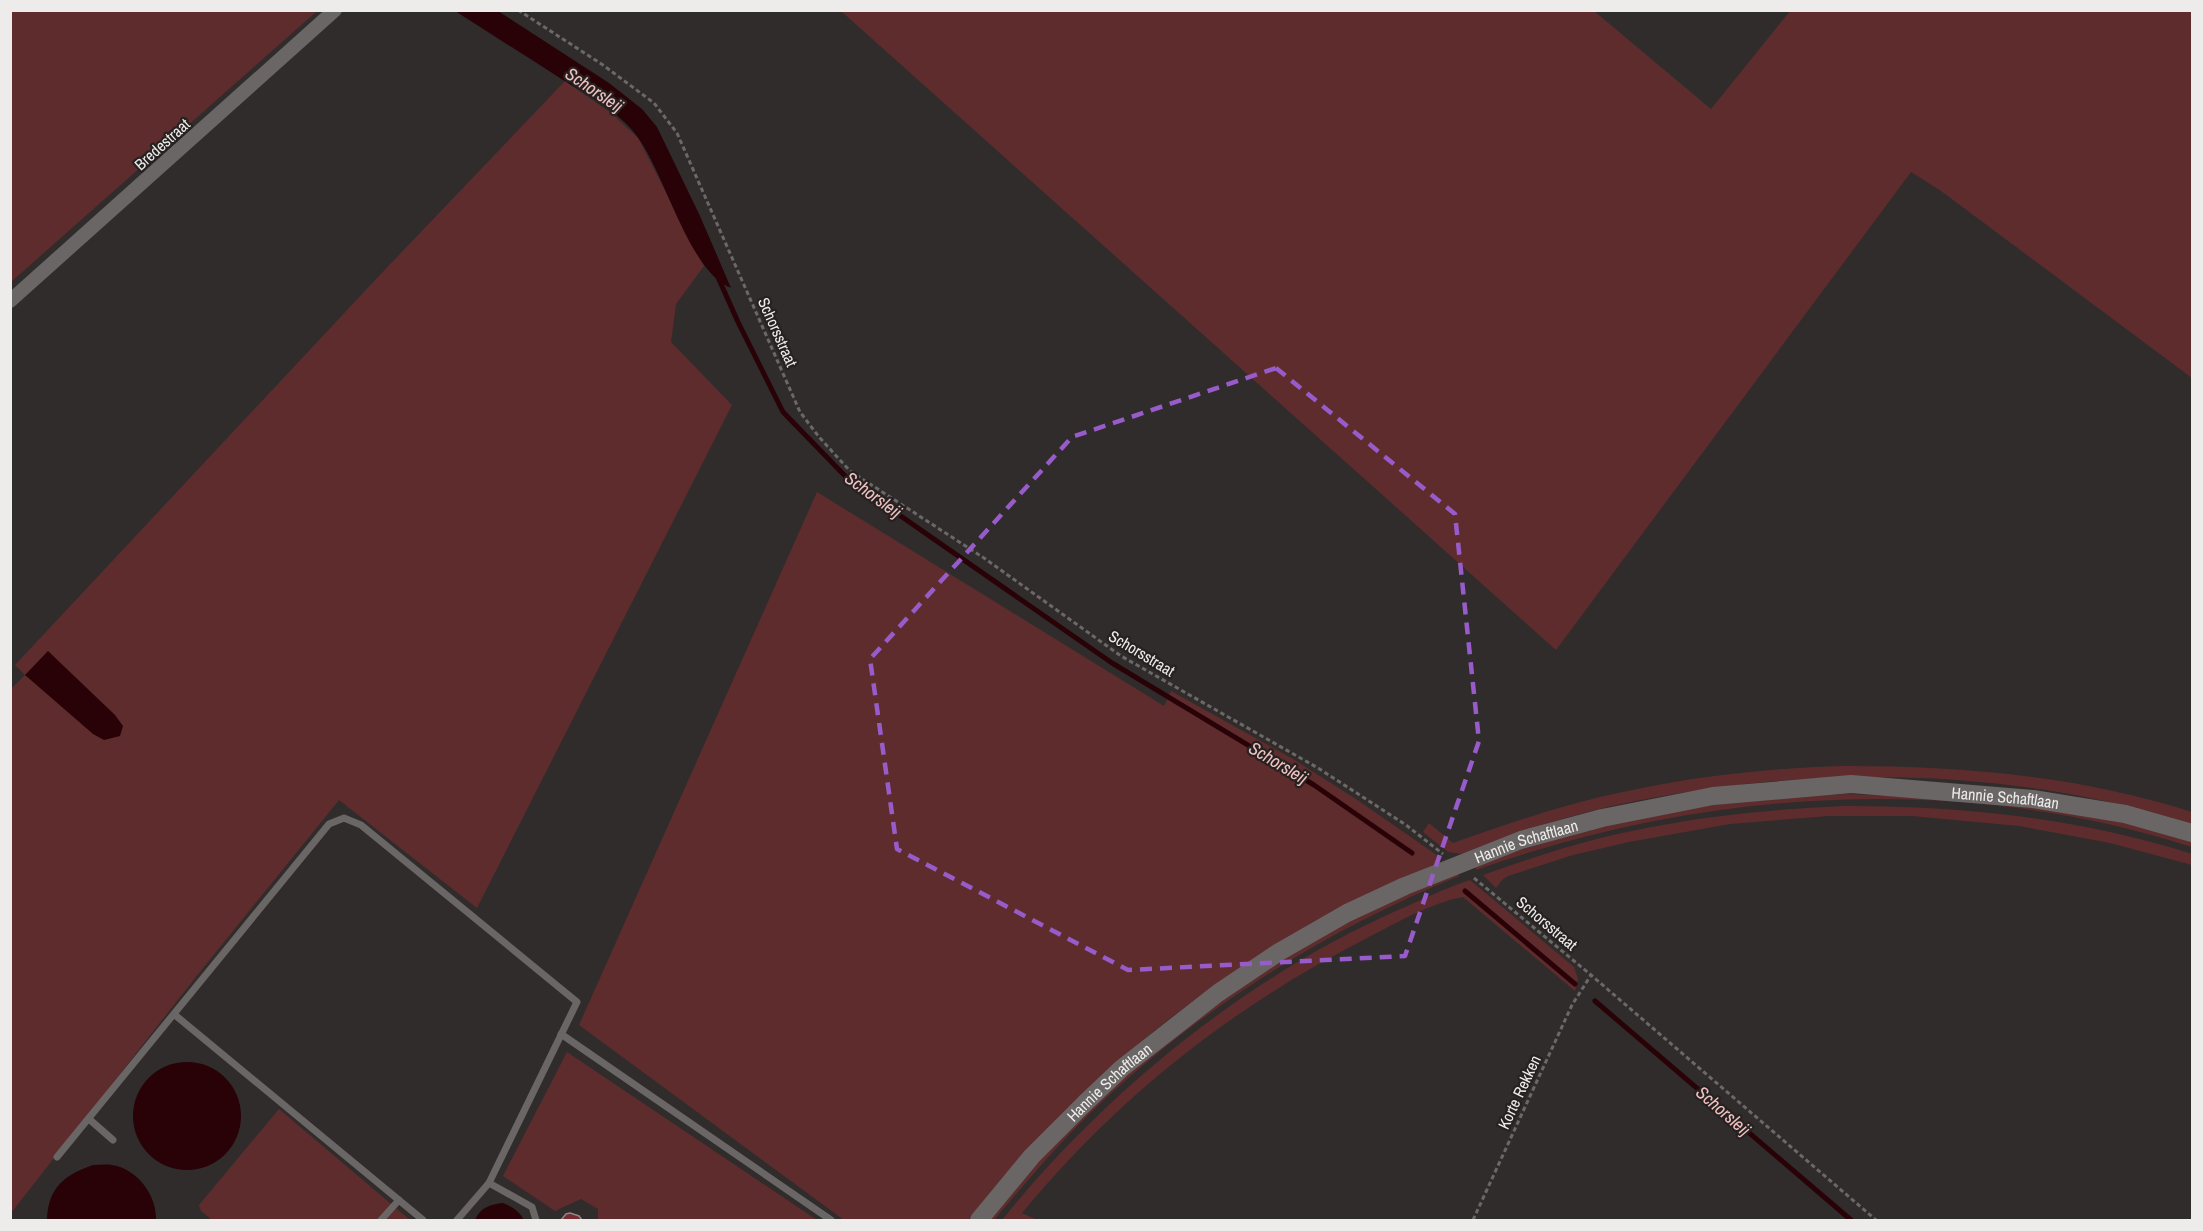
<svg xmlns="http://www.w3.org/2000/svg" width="2203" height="1231" viewBox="0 0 2203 1231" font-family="'Archivo Narrow',sans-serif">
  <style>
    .green { fill: #5f2c2e }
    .water { fill: #290207 }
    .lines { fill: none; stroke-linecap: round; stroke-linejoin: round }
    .stream { stroke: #290207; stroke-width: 5 }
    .building { fill: #792a31; stroke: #8b8787; stroke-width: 1.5 }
    .path { stroke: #6c6868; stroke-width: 3; stroke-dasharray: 4.5 3; stroke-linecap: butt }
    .lane { stroke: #6a6666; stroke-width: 7 }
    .street { stroke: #6a6666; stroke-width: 14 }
    .secondary { stroke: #6a6666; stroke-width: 18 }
    .marked { fill: none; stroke: #985cca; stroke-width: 4.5; stroke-dasharray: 12 8; stroke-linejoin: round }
    .labels { text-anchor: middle; stroke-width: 4.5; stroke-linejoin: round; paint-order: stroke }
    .street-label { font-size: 16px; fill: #eeebeb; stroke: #262222 }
    .water-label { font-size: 18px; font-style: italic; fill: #f2c1c1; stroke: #262222 }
  </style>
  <rect width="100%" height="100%" fill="#302c2c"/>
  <g class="green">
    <polygon points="11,10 317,10 317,11 11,282"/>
    <polygon points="841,11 1594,11 1711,109 1790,11 2192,11 2192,378 1941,191 1911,172 1556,650"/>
    <polygon points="565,81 611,113 638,138 704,266 676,304 671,342 732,405 477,908 339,800 195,978 11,1213 10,690 25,675 15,665 377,278"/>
    <path d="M817,492L1164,706L1171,691L1293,759L1359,801L1438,856L1436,864C1399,881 1361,897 1325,916C1306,925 1289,938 1271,949C1154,1020 1052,1113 968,1220H844L579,1025Z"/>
    <path d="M1844,766C1962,766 2080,776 2192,812V824C2010,767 1812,764 1626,803C1570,814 1515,834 1462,854L1448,852L1423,832L1429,823L1453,843C1509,823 1565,804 1623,792C1696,776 1770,768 1844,766Z"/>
    <path d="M1845,794L1991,800L2125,823L2192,842V847C1960,772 1704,789 1476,870L1475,865C1525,848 1576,831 1628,820C1699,804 1772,797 1845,794Z"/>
    <path d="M1845,806C1964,806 2078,818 2192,854V865L2110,843L2019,826L1912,816H1829L1730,824L1629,842L1573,855L1508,876L1503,879L1496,888L1483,875C1531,858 1581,841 1632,831C1702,816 1773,809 1845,806Z"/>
    <path d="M1457,872L1459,876C1329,929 1207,1004 1104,1100C1064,1137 1029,1179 994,1220H988L1045,1153L1100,1096L1240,986L1331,930L1377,907Z"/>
    <path d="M1470,880L1574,967L1578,979L1575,991L1463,897C1433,902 1394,924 1367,938C1232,1007 1119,1096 1022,1213L1037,1220H1002C1105,1092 1248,976 1398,910C1422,900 1445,888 1470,880Z"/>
    <polygon points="567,1052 817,1220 598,1220 598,1209 581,1199 555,1211 503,1176"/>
    <polygon points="279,1109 410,1220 212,1220 201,1211 199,1205"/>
  </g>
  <g class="water">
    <path d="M455,11H498L609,83L642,109L657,127L700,216L731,288C688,271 665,172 636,135C618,111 587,95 563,80C527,57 491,34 455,11Z"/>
    <polygon points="48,651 115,715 123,726 120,736 104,740 93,734 25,675"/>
    <circle cx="187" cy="1116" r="54"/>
    <path d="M93,1165C99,1165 106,1164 112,1165C138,1169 157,1196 156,1220H47C48,1188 64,1175 93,1165Z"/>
    <path d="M503,1203C513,1207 519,1211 524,1220H475C480,1208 490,1204 503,1203Z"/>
  </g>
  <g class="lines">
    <g class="stream">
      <polyline points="717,275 738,322 783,412 849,480 1112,663 1314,785 1412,853"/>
      <polyline points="1465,891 1575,984"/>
      <polyline points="1595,1001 1851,1220"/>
    </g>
  </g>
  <polygon class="building" points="570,1213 579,1216 582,1220 561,1220 566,1214"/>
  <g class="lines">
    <g class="path">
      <polyline points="518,10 603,65 654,103 677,133 800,412 819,437 850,471 984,558 1121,656 1318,768 1406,825 1443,854"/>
      <polyline points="1474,878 1591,975 1876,1220"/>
      <polyline points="1473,1220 1572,1005 1591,975"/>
    </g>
    <g class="lane">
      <polyline points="175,1015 423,1220"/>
      <polyline points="561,1034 831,1220"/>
      <polyline points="89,1119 113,1140"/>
      <polyline points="57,1157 329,824 344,818 361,825 577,1002 489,1183 457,1220"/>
      <polyline points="489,1183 532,1207 536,1220"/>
      <polyline points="381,1220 399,1200"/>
    </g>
    <polyline class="street" points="10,301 335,10"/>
    <path class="secondary" id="s1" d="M979,1220L1032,1156L1085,1103L1122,1068L1218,993L1279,952L1347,913L1405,886L1521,840L1602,818L1713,796L1851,784L2033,799L2125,814L2192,833"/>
  </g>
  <path class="marked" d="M1276,368L1455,514L1479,741L1405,956L1128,970L897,849L870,659L1072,437Z"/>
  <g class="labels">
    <g class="street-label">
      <text transform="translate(162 144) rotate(-42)" y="6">Bredestraat</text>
      <text transform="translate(778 332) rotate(66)" y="6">Schorsstraat</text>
      <text transform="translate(1142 653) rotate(31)" y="6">Schorsstraat</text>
      <text dy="6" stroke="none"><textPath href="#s1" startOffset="1162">Hannie Schaftlaan</textPath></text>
      <text dy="6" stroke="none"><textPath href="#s1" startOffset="676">Hannie Schaftlaan</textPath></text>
      <text transform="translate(1547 923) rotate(40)" y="6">Schorsstraat</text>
      <text dy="6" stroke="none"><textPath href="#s1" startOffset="190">Hannie Schaftlaan</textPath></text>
      <text transform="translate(1519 1092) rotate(-65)" y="6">Korte Rekken</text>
    </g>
    <g class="water-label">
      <text transform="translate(594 90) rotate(34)" y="6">Schorsleij</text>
      <text transform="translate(873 495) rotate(36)" y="6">Schorsleij</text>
      <text transform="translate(1278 763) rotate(31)" y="6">Schorsleij</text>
      <text transform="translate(1723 1111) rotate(41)" y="6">Schorsleij</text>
    </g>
  </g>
  <rect width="2203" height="1231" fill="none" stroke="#eeebeb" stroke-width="24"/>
</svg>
